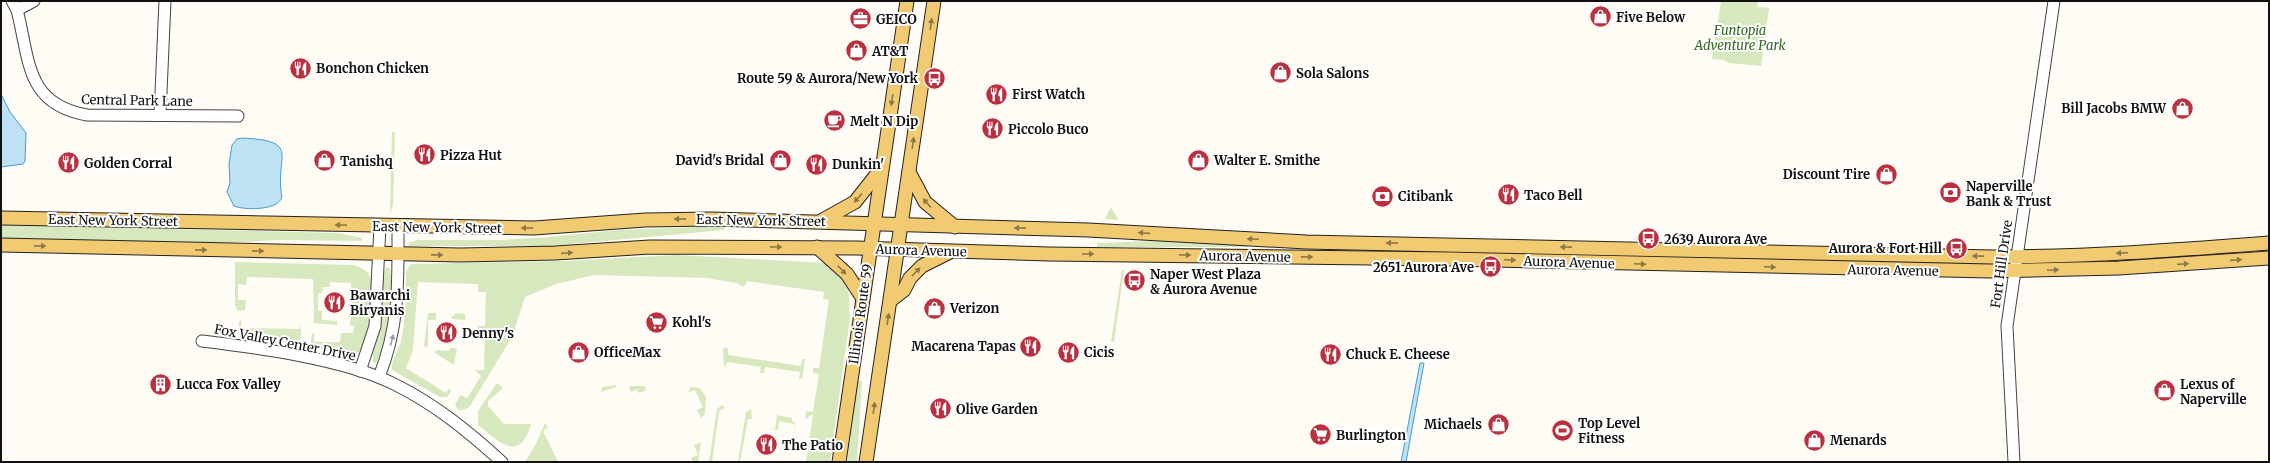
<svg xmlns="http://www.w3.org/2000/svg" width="2270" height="463" viewBox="0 0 2270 463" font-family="Merriweather,serif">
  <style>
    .green { fill: #d7e8bf }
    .water { fill: #bce2f4; stroke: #479cc7 }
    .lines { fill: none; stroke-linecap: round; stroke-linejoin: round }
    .minor-casing { stroke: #444; stroke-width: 13 }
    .major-casing { stroke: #222; stroke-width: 15 }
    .minor { stroke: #fff; stroke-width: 11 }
    .major { stroke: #f1ca72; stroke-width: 13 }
    .oneway { fill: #8c7746 }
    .oneway2 { fill: #a0a0a0 }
    .labels { text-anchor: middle; stroke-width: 4; stroke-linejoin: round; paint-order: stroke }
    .poi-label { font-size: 13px; font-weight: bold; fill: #111; stroke: #fff; text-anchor: start }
    .park-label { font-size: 13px; font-style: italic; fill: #356723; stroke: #fff }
    .street-label { font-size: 13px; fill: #111; stroke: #fff }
  </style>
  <rect width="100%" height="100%" fill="#fefcf5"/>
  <g class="green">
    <polygon points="1721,1 1758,1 1757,7 1769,8 1761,66 1729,63 1724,60 1712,59"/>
    <polygon points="392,131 395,133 393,205 390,213"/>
    <polygon points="1111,207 1118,219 1117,220 1105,219"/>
    <polygon points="1,225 338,233 362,238 362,241 280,240 220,243 1,238"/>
    <polygon points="724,226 724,230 550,246 409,246 409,243 417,240 502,240 548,237 618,230"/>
    <polygon points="1184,240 1248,243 1247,247 1097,247 1097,243"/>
    <path d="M678,255L825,263L848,283L850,318L830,462H806L813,414L805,419L806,411L813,412L819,374L813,373V368H819L829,300L823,299L824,292L747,281L744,287L736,283L707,278L594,275L556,284L525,297L512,337L470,406C466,410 462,411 457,409L455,405L460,395L467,398L481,376L475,370H484L485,329H478V326H485L486,292H478V284L418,282L413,350L406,368L446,393L449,388L451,391L447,397H440L392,370C390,361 399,350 401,341C406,319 406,295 406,272L411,264L563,261Z"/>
    <polygon points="1641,255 1867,260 1867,262 1641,257"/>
    <path d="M235,262L354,265C359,267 364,269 368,273C379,288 368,333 363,350L351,356L315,348L311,342L312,334L314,333V342H340L341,333H353L354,326L350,325L352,306L351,283L330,282V287H323L322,293H318V311H322V320L337,321V325L314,323L313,279L247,277L246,285L238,284V300H246L245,310L238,311L235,306Z"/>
    <path d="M387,267L390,269C394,290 392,352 374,364C369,351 380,334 381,319C382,308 379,274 387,267Z"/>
    <polygon points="1122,270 1124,270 1114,342 1111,342"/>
    <polygon points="428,313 436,313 436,320 428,320 428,347 424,346"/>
    <polygon points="455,313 465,314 465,320 452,319 452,316 455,315"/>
    <polygon points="241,320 241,328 300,329 301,322 301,338 295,344 242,335 239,333 239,321"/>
    <polygon points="725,347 728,349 728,355 801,366 802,359 805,359 802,378 799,379 800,372 765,367 764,373 760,373 761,367 727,362 724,368 723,349"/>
    <polygon points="450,348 457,348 454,365 435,353 436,350 449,351"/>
    <polygon points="858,381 862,381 857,462 847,462"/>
    <path d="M497,383L503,388L488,401V406L504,424H531C520,463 500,443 478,425V411Z"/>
    <polygon points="616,385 616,387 601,392 602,387"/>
    <polygon points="631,386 645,386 646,390 639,393 637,389 631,392 629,388"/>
    <polygon points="691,387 700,388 706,397 705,414 701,418 697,410 703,407 695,390 688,392"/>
    <polygon points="722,405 725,408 719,411 712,462 709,462 717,409"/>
    <polygon points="751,409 752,419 748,419 740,462 738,462 746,412"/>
    <polygon points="777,415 792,418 792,422 795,422 794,431 794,424 779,421 778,430 768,429 775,429"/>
    <polygon points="545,423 548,427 543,431 558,462 525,462 536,444"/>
    <polygon points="701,442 698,462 693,462 691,458 698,455 694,445"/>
  </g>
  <g class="water">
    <polygon points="1,94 10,112 26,133 25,161 23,164 1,167"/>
    <path d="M242,138C303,141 274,156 282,197C278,210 249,210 237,207L234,206L227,192L230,183L229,164L232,145L237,139Z"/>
    <polygon points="1420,363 1424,363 1406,462 1401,462"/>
  </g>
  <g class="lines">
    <defs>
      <g id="minor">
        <path d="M12,1L17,10C30,60 25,104 87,115L238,116"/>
        <polyline points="17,10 34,1"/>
        <polyline points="160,115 165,1"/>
        <path d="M202,341C259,348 344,359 394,384C435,404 469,432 502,462"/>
        <polyline points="360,371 375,326 380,226"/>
        <path d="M379,377C400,324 398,282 398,227"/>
        <polyline points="2014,462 2007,326 2054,1"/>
      </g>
      <g id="major">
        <polyline points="909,172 925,202 955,227"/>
        <path d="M1,218L534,228L645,220L712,219L1088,230L1306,242L1992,257C2085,257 2177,250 2269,243"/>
        <polyline points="821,221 855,202 881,169"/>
        <polyline points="1,245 460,255 555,253 650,247 856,248 1049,254 1451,259 1990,271 2119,268 2269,258"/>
        <polyline points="817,247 847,274 862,297"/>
        <polyline points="891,300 904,290 910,278 922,266 950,252"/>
        <polyline points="839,462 907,1"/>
        <polyline points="866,462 934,1"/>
      </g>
    </defs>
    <use href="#minor" class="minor-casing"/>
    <use href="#major" class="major-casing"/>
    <use href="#minor" class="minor"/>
    <use href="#major" class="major"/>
  </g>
  <defs><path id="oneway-solid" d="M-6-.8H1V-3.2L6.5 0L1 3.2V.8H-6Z"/></defs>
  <g class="oneway">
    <use href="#oneway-solid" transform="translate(931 24) rotate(-82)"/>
    <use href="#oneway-solid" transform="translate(892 100) rotate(99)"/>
    <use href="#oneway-solid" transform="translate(913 143) rotate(-82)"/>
    <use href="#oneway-solid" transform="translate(858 198) rotate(132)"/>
    <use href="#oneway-solid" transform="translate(927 203) rotate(-132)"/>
    <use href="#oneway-solid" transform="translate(680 219) rotate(179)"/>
    <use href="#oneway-solid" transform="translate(341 225) rotate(-179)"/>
    <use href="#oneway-solid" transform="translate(527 228) rotate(-180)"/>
    <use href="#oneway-solid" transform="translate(1020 228) rotate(-179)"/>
    <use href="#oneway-solid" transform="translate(1144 233) rotate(-176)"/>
    <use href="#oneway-solid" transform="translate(1253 239) rotate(-177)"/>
    <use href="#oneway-solid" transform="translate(1392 243) rotate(-179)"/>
    <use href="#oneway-solid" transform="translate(40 246) rotate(1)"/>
    <use href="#oneway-solid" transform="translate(776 247) rotate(1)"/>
    <use href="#oneway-solid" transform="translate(1566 247) rotate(-179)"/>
    <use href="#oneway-solid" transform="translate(201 250) rotate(1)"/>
    <use href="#oneway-solid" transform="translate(258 251) rotate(1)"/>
    <use href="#oneway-solid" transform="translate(567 253) rotate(-4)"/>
    <use href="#oneway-solid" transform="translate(2122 253) rotate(177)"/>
    <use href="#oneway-solid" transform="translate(1088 254)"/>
    <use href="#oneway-solid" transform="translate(437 255) rotate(1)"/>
    <use href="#oneway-solid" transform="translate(1185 255) rotate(1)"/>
    <use href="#oneway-solid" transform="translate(1978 256) rotate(-179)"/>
    <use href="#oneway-solid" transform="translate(1307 257) rotate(1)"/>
    <use href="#oneway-solid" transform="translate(1510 260) rotate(2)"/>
    <use href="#oneway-solid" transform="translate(2236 260) rotate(-4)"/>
    <use href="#oneway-solid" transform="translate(1640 264) rotate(2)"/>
    <use href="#oneway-solid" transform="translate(2183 264) rotate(-4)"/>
    <use href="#oneway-solid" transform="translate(1770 267) rotate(2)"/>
    <use href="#oneway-solid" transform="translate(842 270) rotate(46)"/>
    <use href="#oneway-solid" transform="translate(2053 270) rotate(-2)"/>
    <use href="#oneway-solid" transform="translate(916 272) rotate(-46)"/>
    <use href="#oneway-solid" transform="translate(888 319) rotate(-81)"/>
    <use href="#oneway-solid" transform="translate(874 408) rotate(-82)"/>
  </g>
  <use class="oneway2" href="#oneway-solid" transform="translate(392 340) rotate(-75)"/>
  <defs>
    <symbol id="shop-disc" viewBox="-11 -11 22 22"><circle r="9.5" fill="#bb2f3e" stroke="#fff"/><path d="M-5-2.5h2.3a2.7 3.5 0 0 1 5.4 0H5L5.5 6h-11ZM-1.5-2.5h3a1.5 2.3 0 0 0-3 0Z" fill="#fff"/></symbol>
    <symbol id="office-disc" viewBox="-11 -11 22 22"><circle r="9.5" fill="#bb2f3e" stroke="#fff"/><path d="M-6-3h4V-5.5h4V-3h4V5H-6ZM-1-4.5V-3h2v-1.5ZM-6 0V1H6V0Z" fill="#fff"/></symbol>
    <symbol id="restaurant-disc" viewBox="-11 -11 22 22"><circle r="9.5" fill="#bb2f3e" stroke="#fff"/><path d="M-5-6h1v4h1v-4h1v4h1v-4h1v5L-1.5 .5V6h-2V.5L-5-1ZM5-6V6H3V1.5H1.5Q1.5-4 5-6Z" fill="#fff"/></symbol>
    <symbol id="bus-disc" viewBox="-11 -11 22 22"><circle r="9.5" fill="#bb2f3e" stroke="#fff"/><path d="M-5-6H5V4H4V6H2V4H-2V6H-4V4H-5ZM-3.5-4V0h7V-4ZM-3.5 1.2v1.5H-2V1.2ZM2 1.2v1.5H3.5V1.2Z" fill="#fff"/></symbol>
    <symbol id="cafe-disc" viewBox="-11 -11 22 22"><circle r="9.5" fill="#bb2f3e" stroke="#fff"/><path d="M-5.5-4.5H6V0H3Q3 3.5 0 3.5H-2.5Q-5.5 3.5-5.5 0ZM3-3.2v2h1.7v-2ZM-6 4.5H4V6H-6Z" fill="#fff"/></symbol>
    <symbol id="bank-disc" viewBox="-11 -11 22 22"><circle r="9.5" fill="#bb2f3e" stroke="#fff"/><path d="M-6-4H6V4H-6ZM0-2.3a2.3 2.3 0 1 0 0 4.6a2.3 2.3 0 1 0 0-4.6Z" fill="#fff"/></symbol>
    <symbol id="supermarket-disc" viewBox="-11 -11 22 22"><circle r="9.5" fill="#bb2f3e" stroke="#fff"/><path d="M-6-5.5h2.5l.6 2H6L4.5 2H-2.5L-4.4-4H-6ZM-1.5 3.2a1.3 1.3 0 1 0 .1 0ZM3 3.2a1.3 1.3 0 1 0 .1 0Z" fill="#fff"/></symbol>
    <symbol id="building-disc" viewBox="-11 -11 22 22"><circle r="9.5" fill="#bb2f3e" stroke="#fff"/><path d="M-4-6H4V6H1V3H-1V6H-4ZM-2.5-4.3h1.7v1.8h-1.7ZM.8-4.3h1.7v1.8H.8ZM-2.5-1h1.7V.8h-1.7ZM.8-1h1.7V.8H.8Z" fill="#fff"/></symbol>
    <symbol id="stadium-disc" viewBox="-11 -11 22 22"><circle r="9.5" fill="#bb2f3e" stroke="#fff"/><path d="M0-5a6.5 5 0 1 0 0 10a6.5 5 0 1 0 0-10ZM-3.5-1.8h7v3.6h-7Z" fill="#fff"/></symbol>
  </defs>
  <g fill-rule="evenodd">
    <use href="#shop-disc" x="1588" y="4" width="25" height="25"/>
    <use href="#office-disc" x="848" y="6" width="25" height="25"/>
    <use href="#shop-disc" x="844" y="38" width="25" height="25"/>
    <use href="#restaurant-disc" x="288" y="56" width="25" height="25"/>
    <use href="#shop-disc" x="1268" y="60" width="25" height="25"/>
    <use href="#bus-disc" x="922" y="66" width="25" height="25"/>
    <use href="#restaurant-disc" x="984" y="82" width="25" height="25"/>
    <use href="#shop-disc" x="2170" y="96" width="25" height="25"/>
    <use href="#cafe-disc" x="822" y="108" width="25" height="25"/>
    <use href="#restaurant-disc" x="980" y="116" width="25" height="25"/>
    <use href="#restaurant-disc" x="412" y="142" width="25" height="25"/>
    <use href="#shop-disc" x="768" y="148" width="25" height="25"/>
    <use href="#shop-disc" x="1186" y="148" width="25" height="25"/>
    <use href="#shop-disc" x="312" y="148" width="25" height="25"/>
    <use href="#restaurant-disc" x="56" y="150" width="25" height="25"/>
    <use href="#restaurant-disc" x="804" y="152" width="25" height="25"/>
    <use href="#shop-disc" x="1874" y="162" width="25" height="25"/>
    <use href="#bank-disc" x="1938" y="180" width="25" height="25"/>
    <use href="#restaurant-disc" x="1496" y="182" width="25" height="25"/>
    <use href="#bank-disc" x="1370" y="184" width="25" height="25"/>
    <use href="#bus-disc" x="1636" y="226" width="25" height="25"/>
    <use href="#bus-disc" x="1944" y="236" width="25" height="25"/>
    <use href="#bus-disc" x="1478" y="254" width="25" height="25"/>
    <use href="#bus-disc" x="1122" y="268" width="25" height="25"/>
    <use href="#restaurant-disc" x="322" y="290" width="25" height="25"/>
    <use href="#shop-disc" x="922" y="296" width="25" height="25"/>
    <use href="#supermarket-disc" x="644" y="310" width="25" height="25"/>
    <use href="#restaurant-disc" x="434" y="320" width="25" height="25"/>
    <use href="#restaurant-disc" x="1018" y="334" width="25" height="25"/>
    <use href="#shop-disc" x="566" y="340" width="25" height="25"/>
    <use href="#restaurant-disc" x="1056" y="340" width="25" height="25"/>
    <use href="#restaurant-disc" x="1318" y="342" width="25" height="25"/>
    <use href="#building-disc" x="148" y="372" width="25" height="25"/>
    <use href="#shop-disc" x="2152" y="378" width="25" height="25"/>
    <use href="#restaurant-disc" x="928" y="396" width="25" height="25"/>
    <use href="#shop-disc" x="1486" y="412" width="25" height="25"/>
    <use href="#stadium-disc" x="1550" y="418" width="25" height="25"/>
    <use href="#supermarket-disc" x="1308" y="422" width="25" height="25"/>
    <use href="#shop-disc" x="1802" y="428" width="25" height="25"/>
    <use href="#restaurant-disc" x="754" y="432" width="25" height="25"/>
  </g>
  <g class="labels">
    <g class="poi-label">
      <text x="1616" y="22">Five Below</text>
      <text x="876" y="24">GEICO</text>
      <text x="872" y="56">AT&amp;T</text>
      <text x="316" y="73">Bonchon Chicken</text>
      <text x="1296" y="78">Sola Salons</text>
      <text x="918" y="83" text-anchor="end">Route 59 &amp; Aurora/New York</text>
      <text x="1012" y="99">First Watch</text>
      <text x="2166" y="113" text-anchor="end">Bill Jacobs BMW</text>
      <text x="850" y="126">Melt N Dip</text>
      <text x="1008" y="134">Piccolo Buco</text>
      <text x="440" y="160">Pizza Hut</text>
      <text x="764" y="165" text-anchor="end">David's Bridal</text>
      <text x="1214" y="165">Walter E. Smithe</text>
      <text x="340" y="166">Tanishq</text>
      <text x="84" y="168">Golden Corral</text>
      <text x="832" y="169">Dunkin'</text>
      <text x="1870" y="179" text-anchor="end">Discount Tire</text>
      <text x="1966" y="191">Naperville<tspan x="1966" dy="15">Bank &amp; Trust</tspan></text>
      <text x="1524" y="200">Taco Bell</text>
      <text x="1398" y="201">Citibank</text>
      <text x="1664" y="244">2639 Aurora Ave</text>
      <text x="1942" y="253" text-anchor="end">Aurora &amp; Fort Hill</text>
      <text x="1474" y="272" text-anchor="end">2651 Aurora Ave</text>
      <text x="1150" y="279">Naper West Plaza<tspan x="1150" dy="15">&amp; Aurora Avenue</tspan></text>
      <text x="350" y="300">Bawarchi<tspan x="350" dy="15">Biryanis</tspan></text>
      <text x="950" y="313">Verizon</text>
      <text x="672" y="327">Kohl's</text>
      <text x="462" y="338">Denny's</text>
      <text x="1016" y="351" text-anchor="end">Macarena Tapas</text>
      <text x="594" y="357">OfficeMax</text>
      <text x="1084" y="357">Cicis</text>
      <text x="1346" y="359">Chuck E. Cheese</text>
      <text x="176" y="389">Lucca Fox Valley</text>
      <text x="2180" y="389">Lexus of<tspan x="2180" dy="15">Naperville</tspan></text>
      <text x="956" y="414">Olive Garden</text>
      <text x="1578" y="428">Top Level<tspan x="1578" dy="15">Fitness</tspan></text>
      <text x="1482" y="429" text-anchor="end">Michaels</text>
      <text x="1336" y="440">Burlington</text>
      <text x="1830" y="445">Menards</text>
      <text x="782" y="450">The Patio</text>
    </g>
    <g class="park-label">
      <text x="1740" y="35">Funtopia<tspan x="1740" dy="15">Adventure Park</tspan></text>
    </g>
    <g class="street-label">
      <text transform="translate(137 100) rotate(1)" y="5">Central Park Lane</text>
      <text transform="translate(113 220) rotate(1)" y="5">East New York Street</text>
      <text transform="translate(761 220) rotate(1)" y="5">East New York Street</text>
      <text transform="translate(437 227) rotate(1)" y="5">East New York Street</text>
      <text transform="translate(921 250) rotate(2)" y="5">Aurora Avenue</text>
      <text transform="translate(1245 256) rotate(1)" y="5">Aurora Avenue</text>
      <text transform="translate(1569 262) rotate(2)" y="5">Aurora Avenue</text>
      <text transform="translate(2001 264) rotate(-82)" y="5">Fort Hill Drive</text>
      <text transform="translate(1893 270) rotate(1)" y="5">Aurora Avenue</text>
      <text transform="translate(860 314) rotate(-82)" y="5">Illinois Route 59</text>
      <text transform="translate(285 342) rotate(11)" y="5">Fox Valley Center Drive</text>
    </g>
  </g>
  <rect width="2270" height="463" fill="none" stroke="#111111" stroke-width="4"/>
</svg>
